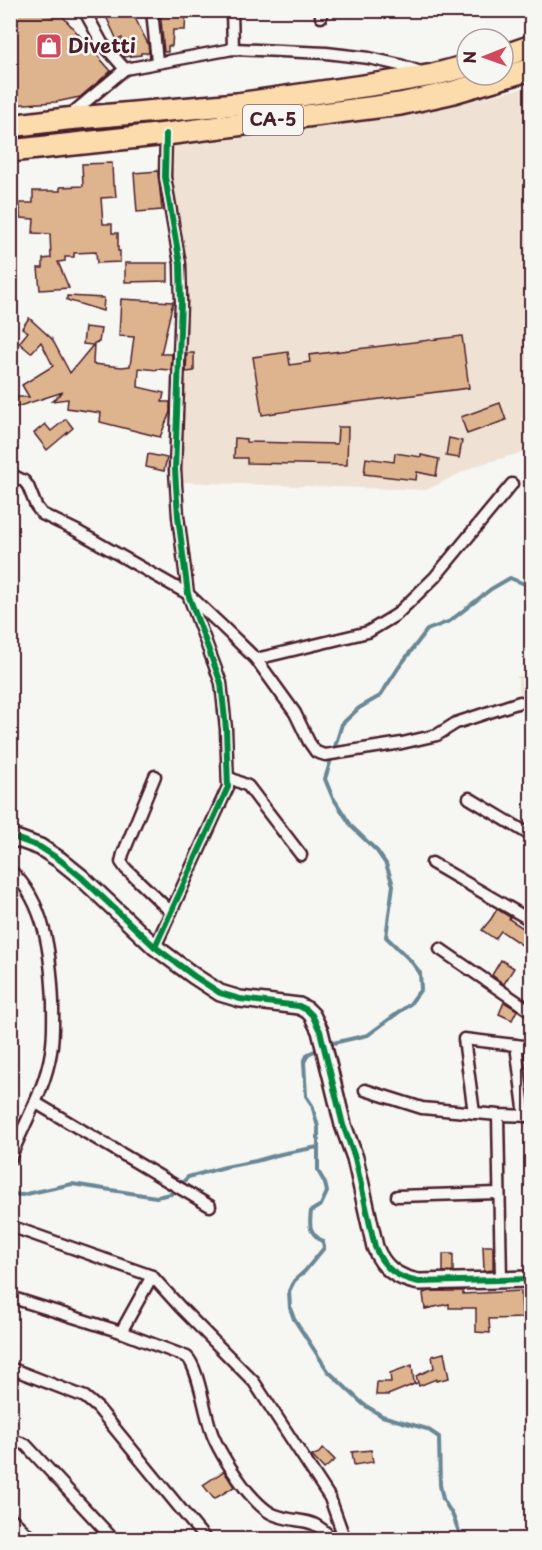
<svg xmlns="http://www.w3.org/2000/svg" width="542" height="1550" viewBox="0 0 542 1550" font-family="'Playpen Sans',sans-serif">
  <style>
    .built { fill: #efe2d4 }
    .lines { fill: none; stroke-linecap: round; stroke-linejoin: round }
    .stream { stroke: #698795; stroke-width: 4 }
    .building { fill: #deb48e; stroke: #4a1f2b; stroke-width: 1.5 }
    .street-casing { stroke: #4a1f2b; stroke-width: 15 }
    .secondary-casing { stroke: #4a1f2b; stroke-width: 20 }
    .highway-casing { stroke: #4a1f2b; stroke-width: 26 }
    .street { stroke: #f6f6f2; stroke-width: 10 }
    .secondary { stroke: #f6f6f2; stroke-width: 15 }
    .highway { stroke: #fcdcac; stroke-width: 21 }
    .cycleway-casing { stroke: #f6f6f2; stroke-width: 10 }
    .cycleway { stroke: #00873e; stroke-width: 6 }
    .labels { text-anchor: middle; stroke-width: 5; stroke-linejoin: round; paint-order: stroke }
    .shield { fill: #f6f6f2; stroke: #7e6067; stroke-width: 1.5 }
    .shield-label { font-size: 18px; font-weight: bold; fill: #4a1f2b }
    .poi-label { font-size: 20px; font-weight: bold; fill: #4a1f2b; stroke: #f6f6f2; text-anchor: start }
  </style>
  <rect width="100%" height="100%" fill="#f6f6f2"/>
  <filter id="ink" filterUnits="userSpaceOnUse"><feTurbulence type="fractalNoise" baseFrequency=".0167" numOctaves="2"/><feDisplacementMap in="SourceGraphic" scale="12" xChannelSelector="R" yChannelSelector="G"/><feConvolveMatrix kernelMatrix="1 2 1 2 8 2 1 2 1" color-interpolation-filters="sRGB"/></filter>
  <g filter="url(#ink)">
    <g class="built">
      <polygon points="531,86 531,450 475,466 426,490 180,482 188,305 172,176 173,144 447,107"/>
      <polygon points="531,675 531,729 525,727 517,676"/>
    </g>
    <g class="lines">
      <g class="stream">
        <polyline points="326,1046 333,1043 368,1035 410,1004 421,989 420,973 411,961 386,937 393,885 386,864 377,851 352,827 332,796 325,779 342,724 359,708 380,696 399,667 427,630 450,621 491,589 510,578 532,587"/>
        <path d="M319,1049L308,1054L304,1062L306,1096L312,1105L318,1127V1171L325,1183L327,1192L321,1205L311,1211C309,1227 309,1232 323,1242L324,1248L305,1271L294,1281L289,1291L290,1308L294,1319L328,1371L363,1404L382,1416L427,1429L439,1437L440,1485L443,1499L453,1516L462,1540"/>
        <polyline points="10,1194 22,1195 72,1184 156,1197 171,1194 188,1177 225,1167 256,1161 281,1154 318,1147"/>
      </g>
    </g>
    <g class="building">
      <polygon points="21,10 55,16 55,10 57,10 111,71 80,97 56,102 10,105 10,16"/>
      <polygon points="103,10 131,10 148,44 149,53 141,53 141,55 124,57 122,38 117,40"/>
      <polygon points="160,10 186,10 185,30 173,30 172,46 168,46 168,52 164,52"/>
      <polygon points="112,163 113,186 115,186 116,197 101,198 103,224 112,224 112,233 118,233 118,251 120,251 120,262 97,263 96,252 74,253 74,257 65,257 65,261 58,262 69,288 40,290 38,268 43,268 43,259 51,258 50,234 33,233 34,219 20,218 20,203 33,203 33,191 60,191 60,187 83,186 82,164"/>
      <polygon points="158,171 162,210 137,212 134,173"/>
      <polygon points="125,263 168,263 168,281 125,282"/>
      <polygon points="67,296 104,298 103,311 67,300"/>
      <polygon points="121,299 173,302 161,354 172,354 171,370 157,369 157,370 139,368 138,387 164,393 162,402 170,402 170,412 160,437 100,422 101,413 67,408 68,399 52,401 63,392 10,409 10,397 29,397 22,385 53,366 41,342 31,353 19,343 28,332 22,328 29,318 52,339 70,373 93,345 83,344 85,327 101,329 99,342 94,343 93,364 122,367 130,366 134,337 119,336"/>
      <polygon points="462,336 469,388 316,407 262,415 253,357 288,352 290,365 310,362 309,355"/>
      <polygon points="187,353 194,353 194,371 186,372"/>
      <polygon points="500,403 506,420 467,434 461,417"/>
      <polygon points="66,419 73,428 47,450 34,433 45,424 51,431"/>
      <polygon points="338,427 348,427 347,465 247,463 247,458 234,458 235,438 246,439 246,442 337,444"/>
      <polygon points="449,438 462,441 459,458 446,456"/>
      <polygon points="395,453 421,457 421,455 439,459 436,476 417,472 416,480 364,474 366,458 394,462"/>
      <polygon points="148,454 167,458 164,471 146,467"/>
      <polygon points="497,909 510,917 509,919 531,933 531,951 501,931 495,939 482,930 491,919"/>
      <polygon points="501,960 514,968 504,984 492,975"/>
      <polygon points="504,1002 517,1010 512,1020 499,1014"/>
      <polygon points="483,1246 493,1246 493,1270 484,1271"/>
      <polygon points="443,1254 453,1254 453,1271 443,1272"/>
      <polygon points="431,1291 463,1291 463,1294 521,1291 522,1318 489,1319 490,1333 476,1332 476,1308 449,1308 449,1304 425,1309 423,1293"/>
      <polygon points="444,1353 449,1378 436,1381 436,1379 419,1386 416,1376 434,1368 432,1356"/>
      <polygon points="412,1365 414,1383 417,1383 388,1395 376,1395 377,1382 391,1382 390,1373"/>
      <polygon points="323,1448 335,1460 324,1469 312,1456 319,1453"/>
      <polygon points="371,1450 373,1462 354,1465 352,1452"/>
      <polygon points="224,1471 234,1487 214,1499 203,1485"/>
    </g>
    <g class="lines">
      <defs>
        <g id="street">
          <polyline points="84,10 102,43 125,69"/>
          <polyline points="152,10 157,62"/>
          <polyline points="232,10 233,49"/>
          <polyline points="321,10 321,17"/>
          <polyline points="70,115 125,69 233,49 326,53 369,58 400,65 424,73"/>
          <polyline points="10,474 24,481 28,486 36,506 42,514 77,531 188,594 223,627 256,659 295,713 309,742 316,752 325,755 402,743 437,735 456,723 520,702"/>
          <polyline points="256,659 368,632 396,615 435,577 512,484"/>
          <polyline points="155,776 123,854 121,862 126,869 171,912"/>
          <polyline points="228,777 248,786 301,855"/>
          <polyline points="469,798 532,836"/>
          <polyline points="432,863 532,921"/>
          <path d="M10,870C46,902 51,957 53,1002C53,1019 54,1036 51,1052C45,1090 24,1123 10,1159"/>
          <polyline points="155,947 228,787 226,729 221,683 188,594 178,516 175,470 181,302 180,264 165,177 166,134"/>
          <polyline points="440,949 532,1012"/>
          <polyline points="516,1045 525,1116"/>
          <polyline points="365,1090 422,1108 498,1115 532,1116"/>
          <polyline points="36,1103 210,1206"/>
          <polyline points="474,1113 464,1039 532,1047"/>
          <polyline points="498,1115 501,1280"/>
          <polyline points="397,1196 498,1193"/>
          <polyline points="10,1226 152,1276 181,1308 254,1382 330,1498 345,1540"/>
          <path d="M10,1297L121,1332L187,1357C199,1368 205,1417 213,1436C221,1455 234,1474 247,1491C254,1499 264,1511 275,1515C302,1525 310,1514 333,1540"/>
          <polyline points="121,1332 152,1276"/>
          <polyline points="10,1368 85,1397 98,1408 206,1540"/>
          <polyline points="10,1439 26,1445 114,1540"/>
          <polyline points="10,1517 33,1540"/>
        </g>
        <path id="secondary" d="M10,836L40,847L60,860L81,877L155,947L194,976L220,993L240,999L299,1006L307,1010L312,1015L320,1031L343,1125L355,1158L375,1247C383,1268 397,1278 419,1282L532,1279"/>
        <g id="highway">
          <polyline points="503,56 532,46"/>
          <polyline points="10,126 66,119 237,104 398,81 433,75 467,66"/>
          <polyline points="10,151 166,134 400,104 450,93 532,69"/>
        </g>
      </defs>
      <use href="#street" class="street-casing"/>
      <use href="#secondary" class="secondary-casing"/>
      <use href="#highway" class="highway-casing"/>
      <use href="#street" class="street"/>
      <use href="#secondary" class="secondary"/>
      <use href="#highway" class="highway"/>
      <defs>
        <g id="cycleway">
          <path d="M10,836L40,847L60,860L81,877L155,947L194,976L220,993L240,999L299,1006L307,1010L312,1015L320,1031L343,1125L355,1158L375,1247C383,1268 397,1278 419,1282L532,1279"/>
          <polyline points="155,947 228,787 226,729 221,683 188,594 178,516 175,470 181,302 180,264 165,177 166,134"/>
        </g>
      </defs>
      <use href="#cycleway" class="cycleway-casing"/>
      <use href="#cycleway" class="cycleway"/>
    </g>
  </g>
  <defs>
    <symbol id="shop-square" viewBox="-11 -11 22 22"><rect x="-9" y="-9" width="18" height="18" rx="4" fill="#d1495b" stroke="#f6f6f2"/><path d="M-5-2.5h2.3a2.7 3.5 0 0 1 5.4 0H5L5.5 6h-11ZM-1.5-2.5h3a1.5 2.3 0 0 0-3 0Z" fill="#fff"/></symbol>
  </defs>
  <g fill-rule="evenodd">
    <use href="#shop-square" x="34" y="31" width="30" height="30"/>
  </g>
  <g class="labels">
    <rect class="shield" x="243" y="105" width="60" height="30" rx="4.5"/>
    <g class="shield-label">
      <text x="273" y="126">CA-5</text>
    </g>
    <g class="poi-label">
      <text x="68" y="53">Divetti</text>
    </g>
  </g>
  <rect width="542" height="1550" fill="none" stroke="#f6f6f2" stroke-width="36"/>
  <rect x="18" y="18" width="506" height="1514" fill="none" stroke="#4a1f2b" stroke-width="2" filter="url(#ink)"/>
  <g transform="translate(485 57) rotate(269)"><circle r="28" fill="#f6f6f2" stroke="#b1a0a2" stroke-width="1.5"/>
  <path d="M0-4.5L10 22L0 15L-10 22Z" fill="#d1495b"/>
  <text y="-9" font-size="16" font-weight="bold" text-anchor="middle" fill="#4a1f2b">N</text>
  </g>
</svg>
